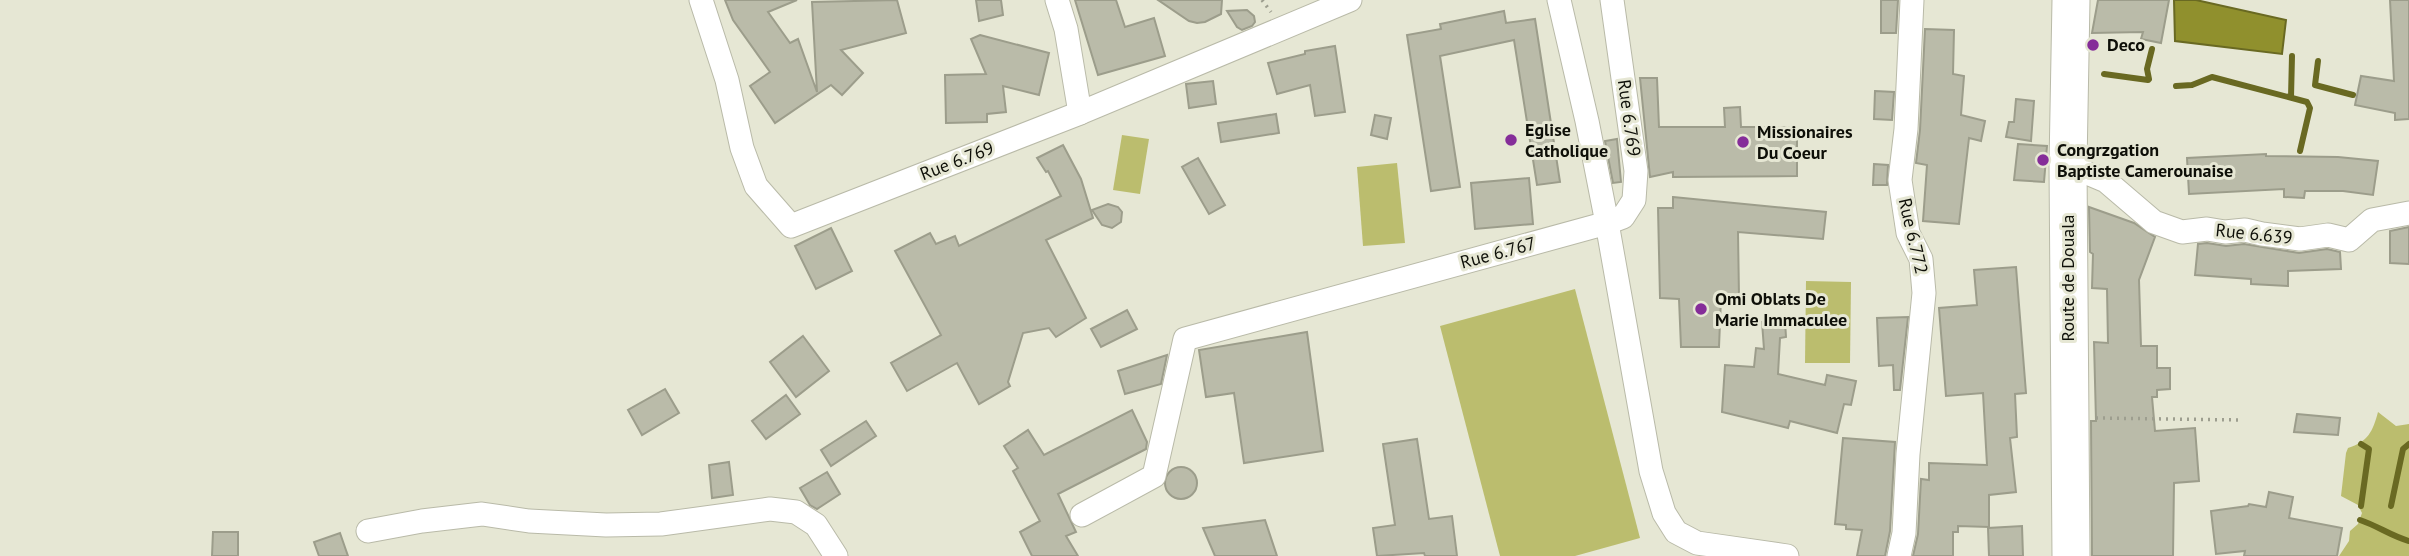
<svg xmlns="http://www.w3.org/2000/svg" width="2409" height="556" viewBox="0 0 2409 556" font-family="'PT Sans',sans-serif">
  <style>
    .green { fill: #bbbd6e }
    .water { fill: #90902d; stroke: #696922; stroke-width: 2 }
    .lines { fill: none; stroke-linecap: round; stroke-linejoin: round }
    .stream { stroke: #696922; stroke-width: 6 }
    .building { fill: #babba9; stroke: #9c9d8b; stroke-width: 2 }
    .minor-casing { stroke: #b9baa8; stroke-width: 25 }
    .trunk-casing { stroke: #b9baa8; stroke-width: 39 }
    .path { stroke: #9d9e8f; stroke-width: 3.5; stroke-dasharray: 2 5; stroke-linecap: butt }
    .minor { stroke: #fff; stroke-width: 23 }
    .trunk { stroke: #fff; stroke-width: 37 }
    .poi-dot { fill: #852d99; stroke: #e6e7d4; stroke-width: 2.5 }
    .labels { text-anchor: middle; stroke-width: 6; stroke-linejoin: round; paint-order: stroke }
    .poi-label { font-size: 18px; font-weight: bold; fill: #0e0f08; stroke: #e6e7d4; text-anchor: start }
    .street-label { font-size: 18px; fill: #0e0f08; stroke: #e6e7d4 }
  </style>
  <rect width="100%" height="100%" fill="#e6e7d4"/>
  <g class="green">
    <polygon points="1122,135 1149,139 1140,194 1113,190"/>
    <polygon points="1397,163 1405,243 1363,246 1357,167"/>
    <polygon points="1806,281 1851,282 1850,363 1805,363"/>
    <polygon points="1575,289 1640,538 1575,556 1500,556 1440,326"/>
    <path d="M2378,412L2396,426L2409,424V556H2339L2349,541L2350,531L2358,524L2362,513L2358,505L2341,496L2346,453L2348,448C2368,442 2373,431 2378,412Z"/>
  </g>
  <polygon class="water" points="2174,0 2196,0 2286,20 2282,54 2175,41"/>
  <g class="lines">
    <g class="stream">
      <polyline points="2318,61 2315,85 2353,95"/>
      <polyline points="2104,74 2148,80"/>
      <polyline points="2149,79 2147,69 2152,49"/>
      <polyline points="2176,86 2192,85 2212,77 2307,102 2310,108 2300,151"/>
      <polyline points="2291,97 2292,56"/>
      <polyline points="2361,506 2369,449 2361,444"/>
      <polyline points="2391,506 2403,449 2409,444"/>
      <path d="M2360,520C2378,526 2391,536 2409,541"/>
    </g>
  </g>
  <g class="building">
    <polygon points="725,0 797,0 768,12 790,43 798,39 817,92 812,2 897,0 906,33 841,50 863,73 842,95 831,85 775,123 750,86 770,72 733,20"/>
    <polygon points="976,0 1001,0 1003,15 979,21"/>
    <polygon points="1075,0 1116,0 1125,27 1154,18 1165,56 1098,75"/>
    <polygon points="1158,0 1222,0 1221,14 1205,22 1197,23 1189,21"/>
    <polygon points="1881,0 1898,0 1896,33 1881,33"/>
    <polygon points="2098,0 2169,0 2161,43 2141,39 2143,32 2092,33"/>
    <polygon points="2390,0 2409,0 2409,119 2395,120 2395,113 2355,105 2361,76 2394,81"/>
    <polygon points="1247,10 1254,16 1255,22 1252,26 1242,30 1237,27 1227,11"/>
    <polygon points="1504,11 1506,23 1535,19 1560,182 1537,185 1514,40 1440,56 1460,187 1431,191 1407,35 1441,29 1440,24"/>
    <polygon points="1925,29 1954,30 1953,74 1964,76 1961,115 1985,121 1981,141 1969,138 1959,224 1923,221 1927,165 1916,163 1920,130"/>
    <polygon points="980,35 1049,53 1039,95 1003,86 1006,112 987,114 987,122 946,123 945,75 986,74 971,39"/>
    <polygon points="1335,46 1345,112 1315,116 1310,85 1277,94 1268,63 1305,54 1305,51"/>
    <polygon points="1640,78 1657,78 1659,127 1725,127 1724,108 1740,107 1741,127 1797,127 1797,176 1673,177 1673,172 1650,177"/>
    <polygon points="1213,81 1216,104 1189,108 1186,84"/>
    <polygon points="1875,91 1894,92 1892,120 1874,119"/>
    <polygon points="2016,99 2034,101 2031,141 2006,137 2009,122 2014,122"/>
    <polygon points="1276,114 1279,133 1221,142 1218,123"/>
    <polygon points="1375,115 1391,118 1387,139 1371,135"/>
    <polygon points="1617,139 1621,182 1613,183 1605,141"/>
    <polygon points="2018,144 2047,146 2044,182 2014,180"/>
    <polygon points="1063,145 1081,179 1093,218 1046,240 1086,318 1056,337 1049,328 1023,333 1008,382 1010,386 979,404 957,363 907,391 891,363 941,335 895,251 930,233 936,244 955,236 959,246 1061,196 1048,171 1046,172 1037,158"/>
    <polygon points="2266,154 2266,156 2338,157 2378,161 2373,195 2343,191 2305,191 2304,198 2284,197 2284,189 2189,194 2187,158"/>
    <polygon points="1198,158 1225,205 1209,214 1182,167"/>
    <polygon points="1874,164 1888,165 1887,185 1873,185"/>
    <polygon points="1529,178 1533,224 1475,229 1471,183"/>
    <polygon points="1673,197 1826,212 1823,239 1738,232 1739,297 1721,298 1719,347 1681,347 1679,299 1660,298 1658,208 1673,208"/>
    <polygon points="1108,204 1118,207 1122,212 1121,222 1112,228 1102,225 1092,210"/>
    <polygon points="2089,207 2134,223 2155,237 2139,280 2141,346 2157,346 2157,368 2170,368 2170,389 2157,390 2157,397 2152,397 2155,431 2195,428 2199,481 2174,483 2173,556 2092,556 2091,421 2096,421 2094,342 2108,343 2107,289 2092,288 2093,254 2090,252"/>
    <polygon points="2409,227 2409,264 2390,263 2390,231"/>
    <polygon points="831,228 852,271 816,289 795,246"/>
    <polygon points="2207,243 2226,246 2244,244 2299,253 2327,249 2340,252 2341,269 2288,271 2288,286 2251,284 2251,279 2195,275 2198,244"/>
    <polygon points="2016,267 2026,393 2015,394 2017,437 2010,438 2016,492 1989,495 1989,527 1958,526 1958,532 1953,532 1953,556 1913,556 1918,534 1921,479 1929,480 1929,463 1987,465 1983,393 1946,396 1939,308 1977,305 1974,270"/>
    <polygon points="1127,310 1137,329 1101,347 1091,329"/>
    <polygon points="1908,317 1900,390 1894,390 1893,365 1879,366 1877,318"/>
    <polygon points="1785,321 1786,337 1780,338 1778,374 1825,385 1827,375 1856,381 1851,405 1844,404 1837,433 1790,421 1788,428 1722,412 1725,365 1754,367 1756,348 1764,349 1762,322"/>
    <polygon points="1307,332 1323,451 1244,463 1234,393 1206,397 1199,350"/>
    <polygon points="803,336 829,371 796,397 770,362"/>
    <polygon points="1167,355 1161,384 1125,394 1118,371"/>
    <polygon points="665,389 679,413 642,435 628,410"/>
    <polygon points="786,395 800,414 766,439 752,421"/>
    <polygon points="1132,410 1147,442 1146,449 1058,494 1076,532 1066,536 1078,556 1032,556 1020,532 1040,521 1013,471 1018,468 1004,446 1028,430 1044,455"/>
    <polygon points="2297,414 2340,418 2338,435 2294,432"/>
    <polygon points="866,421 876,436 831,466 821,450"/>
    <polygon points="1843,438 1895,442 1890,531 1885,556 1857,556 1862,530 1846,529 1846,525 1835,524"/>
    <polygon points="1417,439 1429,519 1452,516 1457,556 1425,556 1424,553 1377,556 1373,528 1395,525 1383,444"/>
    <polygon points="729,462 733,495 712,498 709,465"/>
    <circle cx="1181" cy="483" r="16"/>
    <polygon points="827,472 840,494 817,509 810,505 800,488"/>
    <polygon points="2269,492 2293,497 2289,518 2342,528 2337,556 2244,556 2245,551 2216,554 2211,511 2248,506 2249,504 2266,507"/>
    <polygon points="1265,520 1277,556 1215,556 1203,528"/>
    <polygon points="2022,526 2023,556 1989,556 1988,528"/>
    <polygon points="213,532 238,532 238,556 212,556"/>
    <polygon points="340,533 348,556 319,556 314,542"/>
  </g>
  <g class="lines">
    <defs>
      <g id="minor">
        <polyline points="701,0 727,80 742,148 756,186 791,226 1080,113 1350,0"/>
        <polyline points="1057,0 1066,29 1080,113"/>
        <polyline points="1559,0 1587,121 1607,223 1623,217 1634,200 1636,171 1612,0"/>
        <polyline points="2068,165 2106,181 2154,222 2182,232 2207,229 2225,232 2245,230 2262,234 2300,239 2328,235 2349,240 2372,220 2409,213"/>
        <polyline points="1082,515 1154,476 1185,339 1607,223 1651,471 1664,513 1676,532 1697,543 1787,556"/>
        <polyline points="368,531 422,521 482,514 529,521 606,525 661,524 770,509 796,512 816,525 836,556"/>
        <polyline points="1899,556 1904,533 1908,454 1924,293 1921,259 1908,233 1900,180 1906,129 1912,0"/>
      </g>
      <polyline id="trunk" points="2071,556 2068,165 2071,0"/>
    </defs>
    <use href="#minor" class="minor-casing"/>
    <use href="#trunk" class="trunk-casing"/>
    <g class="path">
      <polyline points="1262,0 1271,12"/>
      <polyline points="2096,418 2242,420"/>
    </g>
    <use href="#minor" class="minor"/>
    <use href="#trunk" class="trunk"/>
  </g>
  <g class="poi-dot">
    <circle cx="2093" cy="45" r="7"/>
    <circle cx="1511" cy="140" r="7"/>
    <circle cx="1743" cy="142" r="7"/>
    <circle cx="2043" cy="160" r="7"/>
    <circle cx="1701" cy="309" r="7"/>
  </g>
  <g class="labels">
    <g class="poi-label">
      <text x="2107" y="51">Deco</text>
      <text x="1525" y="136">Eglise<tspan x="1525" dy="21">Catholique</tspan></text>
      <text x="1757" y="138">Missionaires<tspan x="1757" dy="21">Du Coeur</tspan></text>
      <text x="2057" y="156">Congrzgation<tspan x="2057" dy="21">Baptiste Camerounaise</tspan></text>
      <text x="1715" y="305">Omi Oblats De<tspan x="1715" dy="21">Marie Immaculee</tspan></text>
    </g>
    <g class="street-label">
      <text transform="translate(1629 118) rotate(82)" y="6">Rue 6.769</text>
      <text transform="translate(957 161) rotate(-21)" y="6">Rue 6.769</text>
      <text transform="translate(2254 234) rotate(6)" y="6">Rue 6.639</text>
      <text transform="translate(1913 236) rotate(77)" y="6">Rue 6.772</text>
      <text transform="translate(1498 253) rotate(-15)" y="6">Rue 6.767</text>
      <text transform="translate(2068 278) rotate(-90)" y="6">Route de Douala</text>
    </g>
  </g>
</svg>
